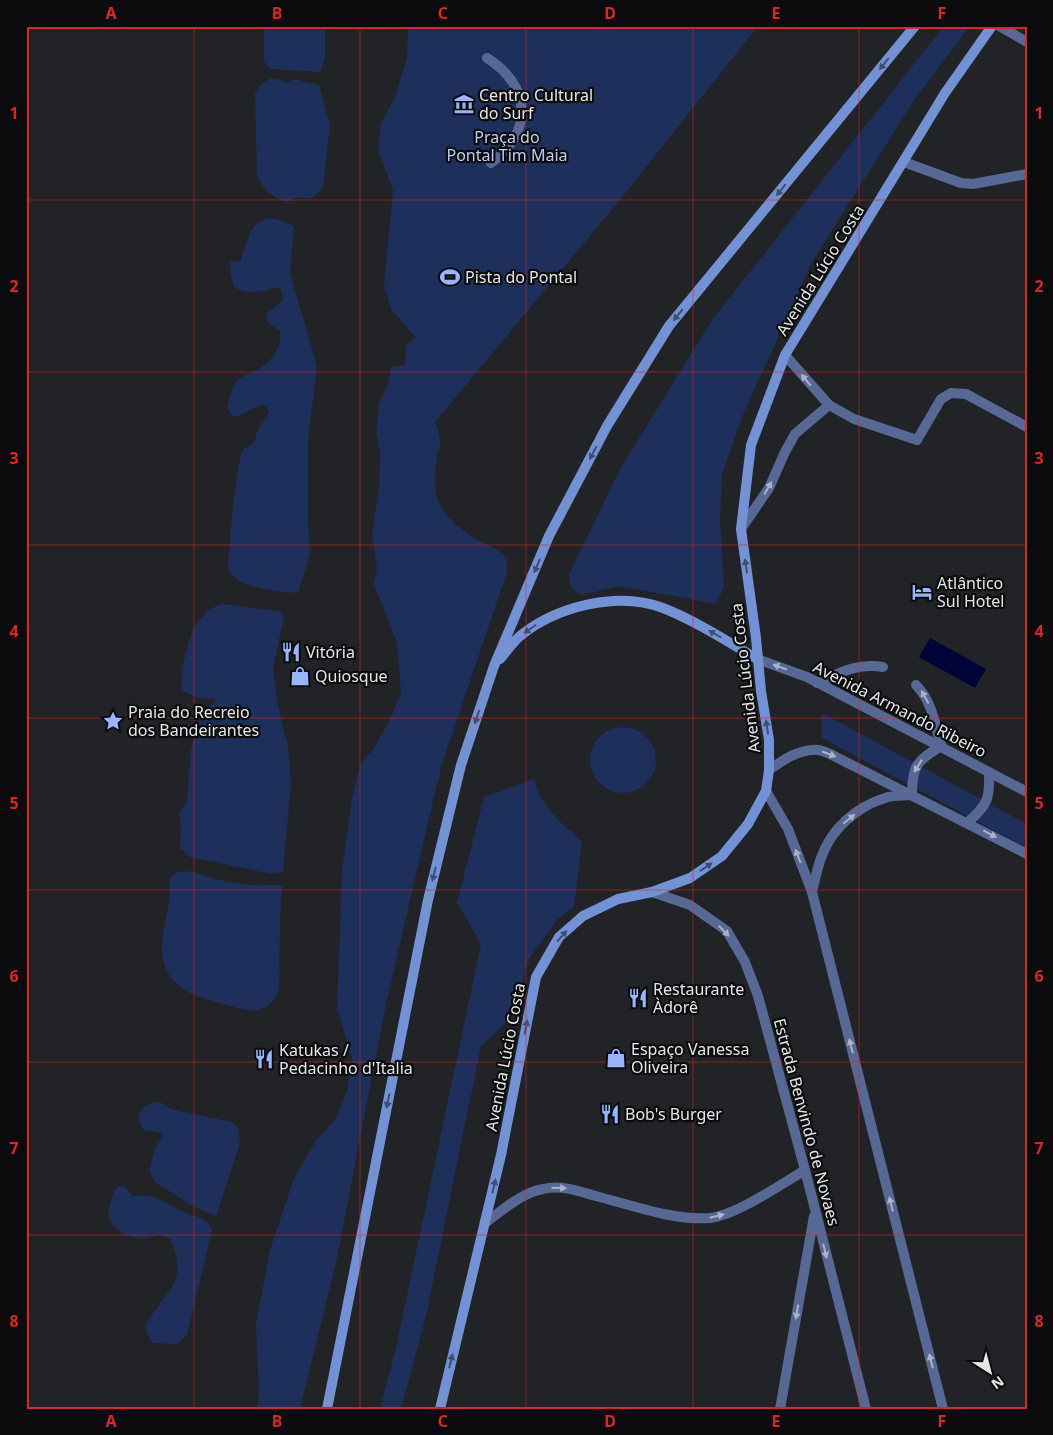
<svg xmlns="http://www.w3.org/2000/svg" width="1053" height="1435" viewBox="0 0 1053 1435" font-family="'Noto Sans',sans-serif">
  <style>
    .green { fill: #1e2f59 }
    .water { fill: #010436 }
    .lines { fill: none; stroke-linecap: round; stroke-linejoin: round }
    .lane { stroke: #576993; stroke-width: 10 }
    .street { stroke: #576993; stroke-width: 10 }
    .secondary { stroke: #7491d4; stroke-width: 10 }
    .oneway { fill: #404e71 }
    .oneway2 { fill: #acb3c5 }
    .grid { fill: none; stroke: #d62828; stroke-width: 1; stroke-opacity: 0.55 }
    .labels { text-anchor: middle; stroke-width: 4.5; stroke-linejoin: round; paint-order: stroke }
    .poi-label { font-size: 16px; fill: #e4e5e7; stroke: #0c0c0e; text-anchor: start }
    .park-label { font-size: 16px; fill: #bfcef0; stroke: #0c0c0e }
    .street-label { font-size: 16px; fill: #e4e5e7; stroke: #0c0c0e }
    .neatline { fill: none; stroke: #d62828; stroke-width: 2 }
    .grid-label { font-size: 16px; text-anchor: middle; font-weight: bold; fill: #d62828 }
  </style>
  <rect width="100%" height="100%" fill="#222326"/>
  <g class="green">
    <polygon points="264,26 325,26 325,58 320,72 271,69 266,65 264,60"/>
    <path d="M408,26H758L619,201L435,422C437,428 440,434 440,440C441,445 438,450 437,455C434,480 431,500 451,520C458,527 468,534 476,539C491,548 510,549 507,572L442,764L432,805L386,1004L337,1258L300,1409H257L259,1395L256,1324L270,1250L294,1178L317,1139L335,1120L347,1091L352,1058L337,1008L342,870L352,799L360,765L373,749L386,727L393,713L401,692L397,643L374,584L377,568L372,535L379,487L380,453L376,433L379,403L388,384L391,367L405,365L406,344L416,338L391,309L384,284L393,190L378,150L381,123L395,97L407,58Z"/>
    <polygon points="944,26 970,26 913,102 812,262 742,417 722,475 720,520 724,587 716,604 620,586 581,595 571,588 569,574 620,469 712,320"/>
    <polygon points="272,78 279,79 285,83 294,79 319,85 330,125 323,187 316,195 309,199 298,197 287,202 280,200 266,191 257,176 255,93 261,84"/>
    <path d="M267,218L277,219L294,226L290,273L317,366L308,440V520L310,554L298,593C279,591 235,589 228,568C229,551 236,457 244,449C246,447 251,445 254,443L257,432L269,411L264,405L256,407L237,417L231,415L227,408C229,401 230,391 234,385C239,377 249,374 257,370C271,363 282,347 280,331C272,325 265,324 267,312L278,305L283,300L281,290L275,287C263,293 246,294 234,287L231,276L230,263L232,261L240,262L250,232L255,225Z"/>
    <path d="M221,604L280,611L284,616L273,668L277,701L288,748L291,783L283,872L271,874L190,857L180,848L181,827L179,814L187,801L191,750L201,715L217,699L199,698L183,691C177,682 189,636 195,626C201,616 210,608 221,604Z"/>
    <polygon points="822,713 1027,824 1027,848 822,738"/>
    <circle cx="623" cy="760" r="33"/>
    <path d="M534,779C539,805 563,825 582,841L574,907L559,918L528,960L516,1013L481,1046L426,1316L401,1409H380L396,1348L481,944L457,903L484,797Z"/>
    <path d="M189,871C209,877 230,884 251,885C262,886 272,883 282,886L280,918L279,990C276,1000 268,1008 258,1010C249,1012 240,1008 231,1006C205,999 172,993 164,963C158,943 167,921 169,902C172,882 162,872 189,871Z"/>
    <path d="M154,1102L162,1103L170,1109L232,1122L238,1128L240,1143L216,1216L191,1205L155,1182L150,1171L152,1159L155,1148L162,1137V1133L144,1130C134,1115 139,1109 154,1102Z"/>
    <path d="M118,1186H124L133,1196C158,1193 161,1202 182,1211C194,1217 205,1216 212,1229L187,1335L177,1344L153,1343C148,1336 145,1332 146,1323C153,1313 171,1290 175,1281C180,1267 176,1251 170,1239L160,1235L142,1239L124,1235L111,1224L108,1213L113,1193Z"/>
  </g>
  <polygon class="water" points="930,638 986,669 975,688 919,657"/>
  <g class="lines">
    <g class="lane">
      <polyline points="999,26 1027,42"/>
      <polyline points="904,162 961,183 973,184 1027,174"/>
      <polyline points="785,355 829,405 854,419 917,440 941,399 951,393 966,394 1027,427"/>
      <polyline points="741,529 769,488 785,452 795,434 829,405"/>
      <path d="M817,683C841,672 857,663 883,667"/>
      <path d="M916,685C932,701 935,724 941,746"/>
    </g>
    <g class="street">
      <path d="M487,58C532,86 533,133 491,163"/>
      <polyline points="757,659 807,677 1027,792"/>
      <path d="M769,770C782,761 797,750 814,750C819,749 825,752 830,754L1027,854"/>
      <polyline points="766,791 788,829 812,892 943,1409"/>
      <path d="M968,822C988,805 990,798 989,772"/>
      <polyline points="652,892 690,905 727,931 745,962 758,996 805,1170 866,1409"/>
      <path d="M812,892C815,880 817,869 821,858C831,829 856,807 885,798C893,795 903,796 912,795C912,765 917,761 941,746"/>
      <path d="M485,1223C503,1210 521,1193 543,1189C560,1185 575,1190 592,1195C628,1204 673,1221 710,1218C736,1215 782,1184 805,1170"/>
      <polyline points="780,1409 814,1216"/>
    </g>
    <g class="secondary">
      <path d="M500,659C507,651 513,642 520,636C557,606 618,591 663,608C696,621 727,641 757,659"/>
      <polyline points="327,1409 428,900 461,765 494,666 549,536 607,426 669,326 915,26"/>
      <polyline points="440,1409 501,1155 536,977 559,937 583,916 618,899 652,892 690,878 722,856 748,824 766,791 769,770 769,740 761,691 756,638 741,529 751,445 785,355 945,93 992,26"/>
    </g>
  </g>
  <defs><path id="oneway-solid" d="M-6-.8H1V-3.2L6.5 0L1 3.2V.8H-6Z" transform="scale(1.25)"/></defs>
  <g class="oneway">
    <use href="#oneway-solid" transform="translate(884 64) rotate(129)"/>
    <use href="#oneway-solid" transform="translate(781 190) rotate(129)"/>
    <use href="#oneway-solid" transform="translate(678 315) rotate(129)"/>
    <use href="#oneway-solid" transform="translate(593 453) rotate(118)"/>
    <use href="#oneway-solid" transform="translate(537 566) rotate(113)"/>
    <use href="#oneway-solid" transform="translate(746 566) rotate(-98)"/>
    <use href="#oneway-solid" transform="translate(530 629) rotate(145)"/>
    <use href="#oneway-solid" transform="translate(715 634) rotate(-150)"/>
    <use href="#oneway-solid" transform="translate(477 717) rotate(108)"/>
    <use href="#oneway-solid" transform="translate(767 727) rotate(-99)"/>
    <use href="#oneway-solid" transform="translate(706 867) rotate(-34)"/>
    <use href="#oneway-solid" transform="translate(434 874) rotate(104)"/>
    <use href="#oneway-solid" transform="translate(562 936) rotate(-48)"/>
    <use href="#oneway-solid" transform="translate(526 1027) rotate(-79)"/>
    <use href="#oneway-solid" transform="translate(388 1101) rotate(101)"/>
    <use href="#oneway-solid" transform="translate(494 1186) rotate(-77)"/>
    <use href="#oneway-solid" transform="translate(451 1361) rotate(-76)"/>
  </g>
  <g class="oneway2">
    <use href="#oneway-solid" transform="translate(806 380) rotate(-130)"/>
    <use href="#oneway-solid" transform="translate(768 488) rotate(-60)"/>
    <use href="#oneway-solid" transform="translate(780 667) rotate(-160)"/>
    <use href="#oneway-solid" transform="translate(925 697) rotate(-119)"/>
    <use href="#oneway-solid" transform="translate(829 754) rotate(21)"/>
    <use href="#oneway-solid" transform="translate(918 766) rotate(122)"/>
    <use href="#oneway-solid" transform="translate(849 819) rotate(-39)"/>
    <use href="#oneway-solid" transform="translate(990 834) rotate(28)"/>
    <use href="#oneway-solid" transform="translate(798 856) rotate(-111)"/>
    <use href="#oneway-solid" transform="translate(724 931) rotate(45)"/>
    <use href="#oneway-solid" transform="translate(851 1046) rotate(-104)"/>
    <use href="#oneway-solid" transform="translate(559 1188) rotate(1)"/>
    <use href="#oneway-solid" transform="translate(891 1204) rotate(-104)"/>
    <use href="#oneway-solid" transform="translate(717 1216) rotate(-14)"/>
    <use href="#oneway-solid" transform="translate(825 1251) rotate(76)"/>
    <use href="#oneway-solid" transform="translate(797 1312) rotate(100)"/>
    <use href="#oneway-solid" transform="translate(931 1361) rotate(-104)"/>
  </g>
  <path class="grid" d="M194,26V1409M360,26V1409M526,26V1409M693,26V1409M859,26V1409M26,200H1027M26,372H1027M26,545H1027M26,718H1027M26,890H1027M26,1062H1027M26,1235H1027"/>
  <defs>
    <symbol id="museum-bare" viewBox="-9 -9 18 18"><path d="M0-6L6-3V-2H-6V-3ZM-5-1h2V3h-2ZM-1-1h2V3h-2ZM3-1h2V3H3ZM-6 4H6V6H-6Z" fill="#97b6fd" stroke="#0c0c0e" stroke-width="2.5" paint-order="stroke"/></symbol>
    <symbol id="stadium-bare" viewBox="-9 -9 18 18"><path d="M0-5a6.5 5 0 1 0 0 10a6.5 5 0 1 0 0-10ZM-3.5-1.8h7v3.6h-7Z" fill="#97b6fd" stroke="#0c0c0e" stroke-width="2.5" paint-order="stroke"/></symbol>
    <symbol id="hotel-bare" viewBox="-9 -9 18 18"><path d="M-6-4.5h1.5V1H6V5H4.5V3h-9V5H-6ZM-4 0a1.8 1.8 0 1 1 3.6 0ZM.5 0V-2.5h3Q6-2.5 6 0Z" fill="#97b6fd" stroke="#0c0c0e" stroke-width="2.5" paint-order="stroke"/></symbol>
    <symbol id="restaurant-bare" viewBox="-9 -9 18 18"><path d="M-5-6h1v4h1v-4h1v4h1v-4h1v5L-1.5 .5V6h-2V.5L-5-1ZM5-6V6H3V1.5H1.5Q1.5-4 5-6Z" fill="#97b6fd" stroke="#0c0c0e" stroke-width="2.5" paint-order="stroke"/></symbol>
    <symbol id="shop-bare" viewBox="-9 -9 18 18"><path d="M-5-2.5h2.3a2.7 3.5 0 0 1 5.4 0H5L5.5 6h-11ZM-1.5-2.5h3a1.5 2.3 0 0 0-3 0Z" fill="#97b6fd" stroke="#0c0c0e" stroke-width="2.5" paint-order="stroke"/></symbol>
    <symbol id="sight-bare" viewBox="-9 -9 18 18"><path d="M0-6L1.8-2.2L6-1.7L2.9 1.2L3.7 5.4L0 3.3L-3.7 5.4L-2.9 1.2L-6-1.7L-1.8-2.2Z" fill="#97b6fd" stroke="#0c0c0e" stroke-width="2.5" paint-order="stroke"/></symbol>
  </defs>
  <g fill-rule="evenodd">
    <use href="#museum-bare" x="450" y="90" width="28" height="28"/>
    <use href="#stadium-bare" x="436" y="263" width="28" height="28"/>
    <use href="#hotel-bare" x="908" y="578" width="28" height="28"/>
    <use href="#restaurant-bare" x="277" y="638" width="28" height="28"/>
    <use href="#shop-bare" x="286" y="662" width="28" height="28"/>
    <use href="#sight-bare" x="99" y="707" width="28" height="28"/>
    <use href="#restaurant-bare" x="624" y="984" width="28" height="28"/>
    <use href="#shop-bare" x="602" y="1044" width="28" height="28"/>
    <use href="#restaurant-bare" x="250" y="1045" width="28" height="28"/>
    <use href="#restaurant-bare" x="596" y="1100" width="28" height="28"/>
  </g>
  <g class="labels">
    <g class="poi-label">
      <text x="479" y="101">Centro Cultural<tspan x="479" dy="18">do Surf</tspan></text>
      <text x="465" y="283">Pista do Pontal</text>
      <text x="937" y="589">Atlântico<tspan x="937" dy="18">Sul Hotel</tspan></text>
      <text x="306" y="658">Vitória</text>
      <text x="315" y="682">Quiosque</text>
      <text x="128" y="718">Praia do Recreio<tspan x="128" dy="18">dos Bandeirantes</tspan></text>
      <text x="653" y="995">Restaurante<tspan x="653" dy="18">Àdorê</tspan></text>
      <text x="631" y="1055">Espaço Vanessa<tspan x="631" dy="18">Oliveira</tspan></text>
      <text x="279" y="1056">Katukas /<tspan x="279" dy="18">Pedacinho d'Italia</tspan></text>
      <text x="625" y="1120">Bob's Burger</text>
    </g>
    <g class="park-label">
      <text x="507" y="143">Praça do<tspan x="507" dy="18">Pontal Tim Maia</tspan></text>
    </g>
    <g class="street-label">
      <text transform="translate(820 270) rotate(-58)" y="6">Avenida Lúcio Costa</text>
      <text transform="translate(745 678) rotate(-97)" y="6">Avenida Lúcio Costa</text>
      <text transform="translate(900 709) rotate(27)" y="6">Avenida Armando Ribeiro</text>
      <text transform="translate(505 1057) rotate(-79)" y="6">Avenida Lúcio Costa</text>
      <text transform="translate(807 1122) rotate(75)" y="6">Estrada Benvindo de Novaes</text>
    </g>
  </g>
  <rect width="1053" height="1435" fill="none" stroke="#0c0c0e" stroke-width="55"/>
  <g transform="translate(990 1372) rotate(144)" stroke="#0c0c0e" stroke-width="4" paint-order="stroke">
  <path d="M0-4L9 19L0 12L-9 19Z" fill="#e4e5e7"/>
  <text y="-8" font-size="14" font-weight="bold" text-anchor="middle" fill="#e4e5e7">N</text>
  </g>
  <rect x="28" y="28" width="998" height="1380" class="neatline"/>
  <g class="grid-label">
    <text x="111" y="19">A</text>
    <text x="277" y="19">B</text>
    <text x="443" y="19">C</text>
    <text x="610" y="19">D</text>
    <text x="776" y="19">E</text>
    <text x="942" y="19">F</text>
    <text x="14" y="119">1</text>
    <text x="1039" y="119">1</text>
    <text x="14" y="292">2</text>
    <text x="1039" y="292">2</text>
    <text x="14" y="464">3</text>
    <text x="1039" y="464">3</text>
    <text x="14" y="637">4</text>
    <text x="1039" y="637">4</text>
    <text x="14" y="809">5</text>
    <text x="1039" y="809">5</text>
    <text x="14" y="982">6</text>
    <text x="1039" y="982">6</text>
    <text x="14" y="1154">7</text>
    <text x="1039" y="1154">7</text>
    <text x="14" y="1327">8</text>
    <text x="1039" y="1327">8</text>
    <text x="111" y="1427">A</text>
    <text x="277" y="1427">B</text>
    <text x="443" y="1427">C</text>
    <text x="610" y="1427">D</text>
    <text x="776" y="1427">E</text>
    <text x="942" y="1427">F</text>
  </g>
</svg>
